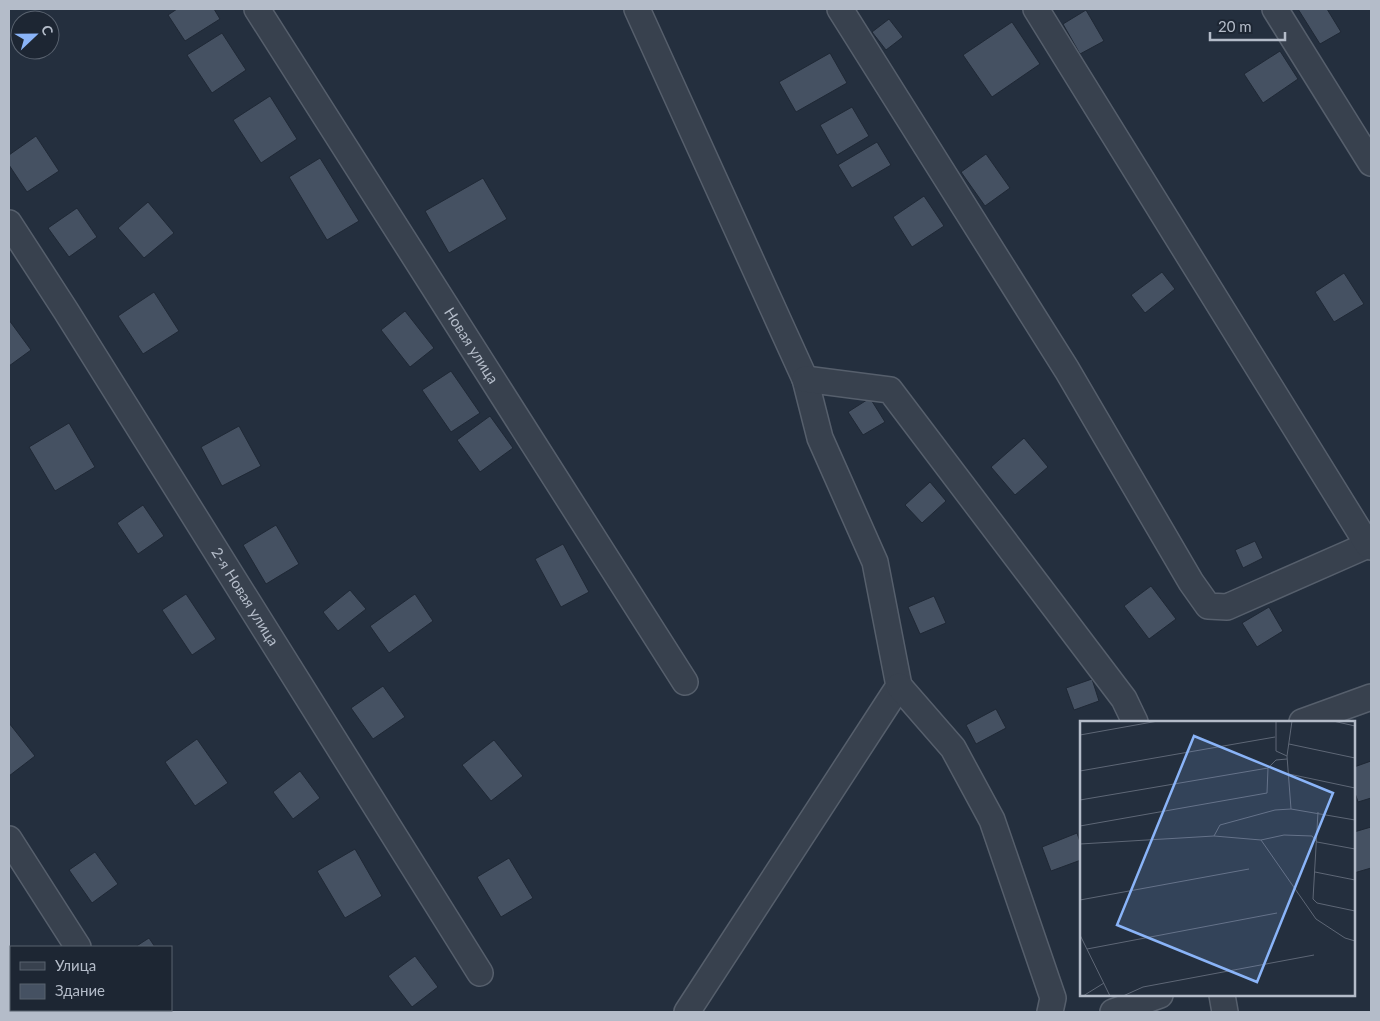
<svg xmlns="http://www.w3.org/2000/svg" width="1380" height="1021" viewBox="0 0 1380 1021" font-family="Lato,sans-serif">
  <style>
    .building { fill: #455162; stroke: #1f2835 }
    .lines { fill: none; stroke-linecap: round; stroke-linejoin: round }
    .minor-casing { stroke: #565f6c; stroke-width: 28 }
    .minor { stroke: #38414e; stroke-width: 25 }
    .labels { text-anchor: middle; stroke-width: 4.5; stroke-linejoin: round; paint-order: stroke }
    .street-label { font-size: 15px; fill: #b4bcc9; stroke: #1d2633 }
    .inset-road { fill: none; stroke: #5e6776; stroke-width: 1 }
    .view { fill: #8ab4f8; fill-opacity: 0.15; stroke: #8ab4f8; stroke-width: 2.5 }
    .inset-edge { fill: none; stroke: #b4bcc9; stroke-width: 2.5 }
  </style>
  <rect width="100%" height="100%" fill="#242f3e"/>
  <g class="building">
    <polygon points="177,9 214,9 220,19 185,41 168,15"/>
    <polygon points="1298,9 1327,9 1341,32 1320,44"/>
    <polygon points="1086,10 1104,41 1080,54 1063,24"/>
    <polygon points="889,19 903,37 886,50 872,32"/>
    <polygon points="1012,22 1040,64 992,97 963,55"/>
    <polygon points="222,33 246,70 212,93 187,55"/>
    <polygon points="1280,51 1298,79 1263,103 1244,74"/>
    <polygon points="830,53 847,83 796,112 779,82"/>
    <polygon points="270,96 297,139 261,163 233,120"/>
    <polygon points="852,107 869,136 837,155 820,125"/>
    <polygon points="36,136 59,171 27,192 9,165 9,155"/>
    <polygon points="877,142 891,165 852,188 838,165"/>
    <polygon points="986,154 1010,188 985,206 961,172"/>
    <polygon points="320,158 359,221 327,240 289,177"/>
    <polygon points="483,178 507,219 449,253 425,211"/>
    <polygon points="924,196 944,226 912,247 893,217"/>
    <polygon points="148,202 174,233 144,258 118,228"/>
    <polygon points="77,208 97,237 69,257 48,228"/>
    <polygon points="1162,272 1175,289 1145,313 1131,295"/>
    <polygon points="1344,273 1364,304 1334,322 1315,292"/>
    <polygon points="154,292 179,331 143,354 118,316"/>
    <polygon points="405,311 434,348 410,367 381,330"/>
    <polygon points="9,320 31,350 9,366"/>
    <polygon points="451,371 480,413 451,432 422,390"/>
    <polygon points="870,398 885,422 863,435 848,412"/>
    <polygon points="490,416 513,448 480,472 457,440"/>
    <polygon points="69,423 95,467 55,491 29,447"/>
    <polygon points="239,426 261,466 222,486 201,447"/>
    <polygon points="1024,438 1048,467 1015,495 991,467"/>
    <polygon points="930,482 946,501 922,523 905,505"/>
    <polygon points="143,505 164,536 138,554 117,523"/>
    <polygon points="276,525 299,564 266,584 243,545"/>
    <polygon points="1255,541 1263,558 1243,568 1235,550"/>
    <polygon points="563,544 589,592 561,607 535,559"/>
    <polygon points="1151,586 1176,619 1149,639 1124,606"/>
    <polygon points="350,590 366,609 338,631 323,612"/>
    <polygon points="186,594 216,639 192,655 162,610"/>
    <polygon points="415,594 433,621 389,653 370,626"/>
    <polygon points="934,596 946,623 920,634 908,607"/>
    <polygon points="1269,607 1283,631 1257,647 1242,623"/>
    <polygon points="1092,679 1099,701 1074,710 1066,688"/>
    <polygon points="383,686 405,717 373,739 351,708"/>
    <polygon points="996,709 1006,728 976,744 966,725"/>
    <polygon points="9,723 35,756 9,776"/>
    <polygon points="197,739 228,783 195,806 165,762"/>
    <polygon points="494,740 523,776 491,801 462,765"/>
    <polygon points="1371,761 1371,798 1358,802 1354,790 1354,767"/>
    <polygon points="300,771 320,798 293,819 273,792"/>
    <polygon points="1371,827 1371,868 1354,873 1354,832"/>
    <polygon points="1077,833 1081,845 1081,860 1051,871 1042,847"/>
    <polygon points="355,849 382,896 345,918 317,871"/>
    <polygon points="95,852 118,884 92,903 69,870"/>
    <polygon points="509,858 533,898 501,917 477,877"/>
    <polygon points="149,938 155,947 135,947"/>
    <polygon points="415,956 438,987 412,1007 388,976"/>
  </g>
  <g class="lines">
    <defs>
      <g id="minor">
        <path id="s1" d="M257,9L685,682"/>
        <polyline points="637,9 805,379 820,438 875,562 899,686 687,1012"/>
        <polyline points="840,9 1067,370 1191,582 1208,606 1227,607 1368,545 1371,547"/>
        <polyline points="1036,9 1368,545"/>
        <polyline points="1275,9 1371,163"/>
        <path id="s2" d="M9,223L66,311L480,973"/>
        <polyline points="805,379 890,390 1124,699 1135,722"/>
        <polyline points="899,686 953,748 992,820 1053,998 1050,1012"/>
        <polyline points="1302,722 1371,697"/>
        <polyline points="9,839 78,947"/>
        <polyline points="1222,995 1225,1012"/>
        <polyline points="118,1010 119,1012"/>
        <polyline points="1113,1012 1160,995"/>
      </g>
    </defs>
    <use href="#minor" class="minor-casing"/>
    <use href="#minor" class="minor"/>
  </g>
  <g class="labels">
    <g class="street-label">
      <text dy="5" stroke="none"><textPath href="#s1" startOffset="399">Новая улица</textPath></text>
      <text dy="5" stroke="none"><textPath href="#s2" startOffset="442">2-я Новая улица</textPath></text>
    </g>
  </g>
  <g transform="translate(1080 721)">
    <rect width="275" height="275" fill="#242f3e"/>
    <path class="inset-road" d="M196,0V30L207,35L211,88M253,0L275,5M0,14L78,0M209,23L275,37M207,35L212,0M0,50L195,16M209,53L275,67M0,79L188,47M238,91L233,178L237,182L275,190M0,105L187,72L188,47L196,39L207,38M134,115L140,104L195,89L211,88L275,99M181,119L204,114L232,115L237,121L275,128M0,123L134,115L181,119L236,198L265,217L275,220M235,151L275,159M0,179L169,148M0,214L30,275M7,228L197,192M3,275L24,262M43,275L63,266L234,234"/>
    <path class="view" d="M114,15L253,72L177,261L37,204Z"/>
    <rect width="275" height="275" class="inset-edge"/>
  </g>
  <rect width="1380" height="1021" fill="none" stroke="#b4bcc9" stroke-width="20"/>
  <rect x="10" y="946" width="162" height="65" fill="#1d2633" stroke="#59626f"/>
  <rect x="20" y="962" width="25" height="8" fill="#38414e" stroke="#59626f"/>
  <text x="55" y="971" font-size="15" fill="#b4bcc9">Улица</text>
  <rect x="20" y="984" width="25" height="15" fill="#455162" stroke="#59626f"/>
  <text x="55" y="996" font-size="15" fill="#b4bcc9">Здание</text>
  <g transform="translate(35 35) rotate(68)"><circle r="24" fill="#1d2633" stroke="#59626f"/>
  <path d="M0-4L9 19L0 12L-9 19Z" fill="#8ab4f8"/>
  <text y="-8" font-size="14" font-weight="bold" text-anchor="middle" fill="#b4bcc9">С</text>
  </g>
  <path d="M1210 32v8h75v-8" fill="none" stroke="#b4bcc9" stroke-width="2.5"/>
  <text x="1218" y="32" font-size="15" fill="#b4bcc9" stroke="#1d2633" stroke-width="4" paint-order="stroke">20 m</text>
</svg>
